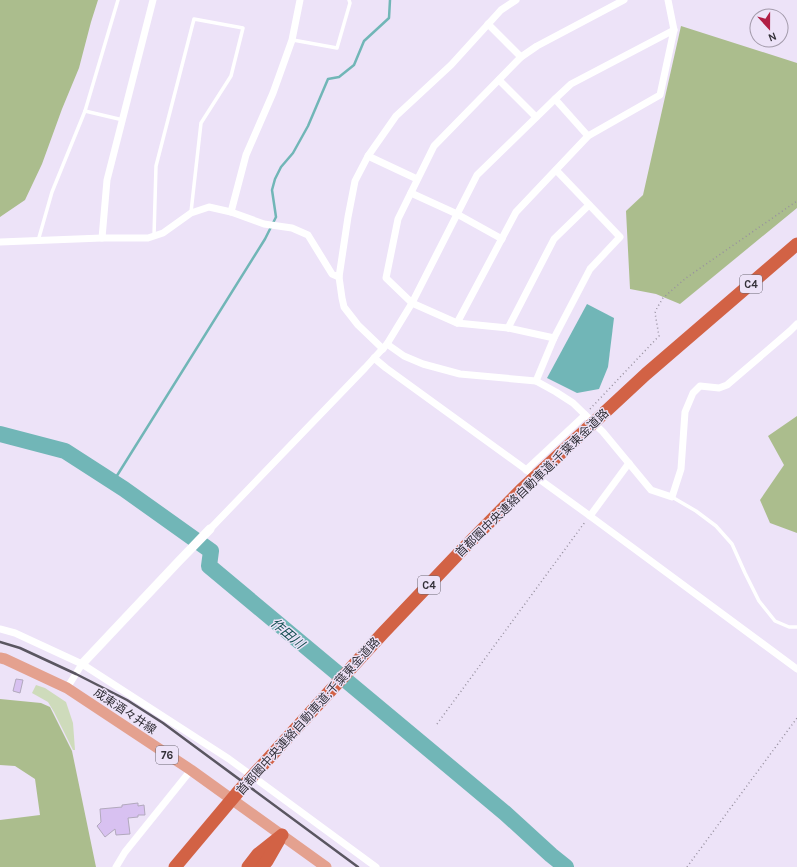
<svg xmlns="http://www.w3.org/2000/svg" width="797" height="867" viewBox="0 0 797 867" font-family="Karla,'Noto Sans JP',sans-serif">
  <style>
    .green { fill: #cedbbb }
    .forest { fill: #abbd8d }
    .water { fill: #71b6b7 }
    .lines { fill: none; stroke-linecap: round; stroke-linejoin: round }
    .stream { stroke: #71b6b7; stroke-width: 2.5 }
    .river { stroke: #71b6b7; stroke-width: 16 }
    .building { fill: #d8c1f1; stroke: #b2a9bd }
    .path { stroke: #97909f; stroke-width: 1.5; stroke-dasharray: 1 3; stroke-linecap: butt }
    .service { stroke: #fff; stroke-width: 3.5 }
    .minor { stroke: #fff; stroke-width: 7 }
    .tertiary { stroke: #fff; stroke-width: 9 }
    .primary { stroke: #e4a18f; stroke-width: 11 }
    .motorway { stroke: #d26245; stroke-width: 13 }
    .rail { stroke: #5a5661; stroke-width: 2.5 }
    .labels { text-anchor: middle; stroke-width: 3; stroke-linejoin: round; paint-order: stroke }
    .shield { fill: #ede3f8; stroke: #6b6672; stroke-width: 1 }
    .shield-label { font-size: 11px; font-weight: bold; fill: #333038 }
    .street-label { font-size: 12px; fill: #333038; stroke: #ede3f8 }
    .water-label { font-size: 13px; font-style: italic; fill: #104e4f; stroke: #ede3f8 }
  </style>
  <rect width="100%" height="100%" fill="#ede3f8"/>
  <polygon class="green" points="36,685 45,688 66,702 73,723 75,750 73,750 54,712 48,702 32,693"/>
  <g class="forest">
    <polygon points="0,0 98,0 91,22 79,68 62,109 42,164 25,200 0,217"/>
    <polygon points="681,26 797,63 797,208 680,304 656,294 630,289 626,211 643,195"/>
    <polygon points="797,416 797,533 770,523 760,500 784,465 768,436"/>
    <polygon points="0,699 41,703 50,707 72,751 96,867 0,867 0,820 40,815 35,779 15,766 0,765"/>
  </g>
  <polygon class="water" points="587,304 614,318 608,367 599,389 577,393 547,378"/>
  <g class="lines">
    <polyline class="stream" points="113,482 265,239 276,217 272,190 275,179 281,167 293,153 308,126 328,79 339,77 354,65 364,41 389,18 390,0"/>
    <polyline class="river" points="0,434 65,451 124,489 211,551 209,566 505,813 551,855 566,867"/>
  </g>
  <g class="building">
    <polygon points="16,679 23,680 20,693 13,691"/>
    <polygon points="138,803 138,806 144,805 145,815 138,815 138,817 128,818 130,834 116,835 115,829 105,837 97,826 101,822 100,809 122,807 122,805"/>
  </g>
  <g class="lines">
    <g class="path">
      <polyline points="590,409 659,336 655,313 657,308 663,298 686,278 797,201"/>
      <polyline points="437,724 585,522"/>
      <polyline points="687,867 797,718"/>
    </g>
    <g class="service">
      <polyline points="293,40 337,48 350,3 349,0"/>
      <polyline points="85,111 123,120"/>
      <polyline points="154,236 156,166 194,19 243,28 231,76 201,123 191,212"/>
      <polyline points="38,241 52,192 85,111 118,0"/>
      <polyline points="672,497 696,511 716,526 732,544 745,573 759,601 775,621 789,627 797,627"/>
    </g>
    <g class="minor">
      <polyline points="488,24 521,57"/>
      <polyline points="499,80 536,117"/>
      <polyline points="555,99 588,136"/>
      <polyline points="368,156 417,179"/>
      <polyline points="411,193 457,214 502,239"/>
      <polyline points="231,212 246,155 273,93 292,40 300,0"/>
      <polyline points="102,238 107,180 153,0"/>
      <polyline points="0,242 102,238 148,238 163,233 191,213 209,207 231,212 264,224 292,228 308,235 332,274 339,277"/>
      <polyline points="457,323 516,212 588,136 660,95 674,30 668,0"/>
      <polyline points="508,328 554,239 589,205"/>
      <polyline points="554,338 508,328 457,323 412,303 386,278 398,219 434,146 521,57 537,46 624,0"/>
      <polyline points="387,344 404,356 423,364 460,374 536,381 556,392 573,403 603,432 651,490 672,497 681,469 685,412 693,393 700,386 719,388 727,385 790,331 797,324"/>
      <polyline points="383,349 358,325 344,307 342,298 339,277 348,217 355,181 368,156 396,116 451,65 501,10 516,0"/>
      <polyline points="374,358 386,368 590,516 797,669"/>
      <polyline points="536,381 554,338 590,269 620,237 556,170"/>
      <polyline points="526,470 585,415"/>
      <polyline points="590,516 629,463"/>
      <polyline points="210,529 365,368 387,344 412,303 477,175 555,99 571,84 674,30"/>
      <polyline points="0,629 15,633 82,664 229,759 376,867"/>
      <polyline points="67,688 82,664"/>
      <polyline points="116,867 125,852 191,770"/>
    </g>
    <polyline class="tertiary" points="82,664 179,561 210,529"/>
    <polyline class="primary" points="0,658 5,659 67,688 191,770 326,867"/>
    <g class="motorway">
      <polyline points="175,867 238,792 383,633 461,551 521,490 646,374 797,244"/>
      <polyline points="248,867 258,854 282,835"/>
      <polyline points="262,867 267,861 279,840"/>
    </g>
    <polyline class="rail" points="0,642 20,648 76,674 127,700 163,723 358,867"/>
  </g>
  <g class="labels">
    <g class="shield">
      <rect x="740" y="275" width="22" height="18" rx="3"/>
      <rect x="418" y="576" width="22" height="18" rx="3"/>
      <rect x="156" y="746" width="22" height="18" rx="3"/>
    </g>
    <g class="shield-label">
      <text x="751" y="288">C4</text>
      <text x="429" y="589">C4</text>
      <text x="167" y="759">76</text>
    </g>
    <g class="street-label">
      <text transform="translate(532 483) rotate(-44)" y="4">首都圏中央連絡自動車道;千葉東金道路</text>
      <text transform="translate(125 711) rotate(34)" y="4">成東酒々井線</text>
      <text transform="translate(308 716) rotate(-48)" y="4">首都圏中央連絡自動車道;千葉東金道路</text>
    </g>
    <g class="water-label">
      <text transform="translate(288 633) rotate(40)" y="5">作田川</text>
    </g>
  </g>
  <g transform="translate(769 28) rotate(159)"><circle r="19" fill="#ede3f8" stroke="#a39bab"/>
  <path d="M0-3L7 15L0 10L-7 15Z" fill="#b11e45"/>
  <text y="-6" font-size="11" font-weight="bold" text-anchor="middle" fill="#333038">N</text>
  </g>
</svg>
